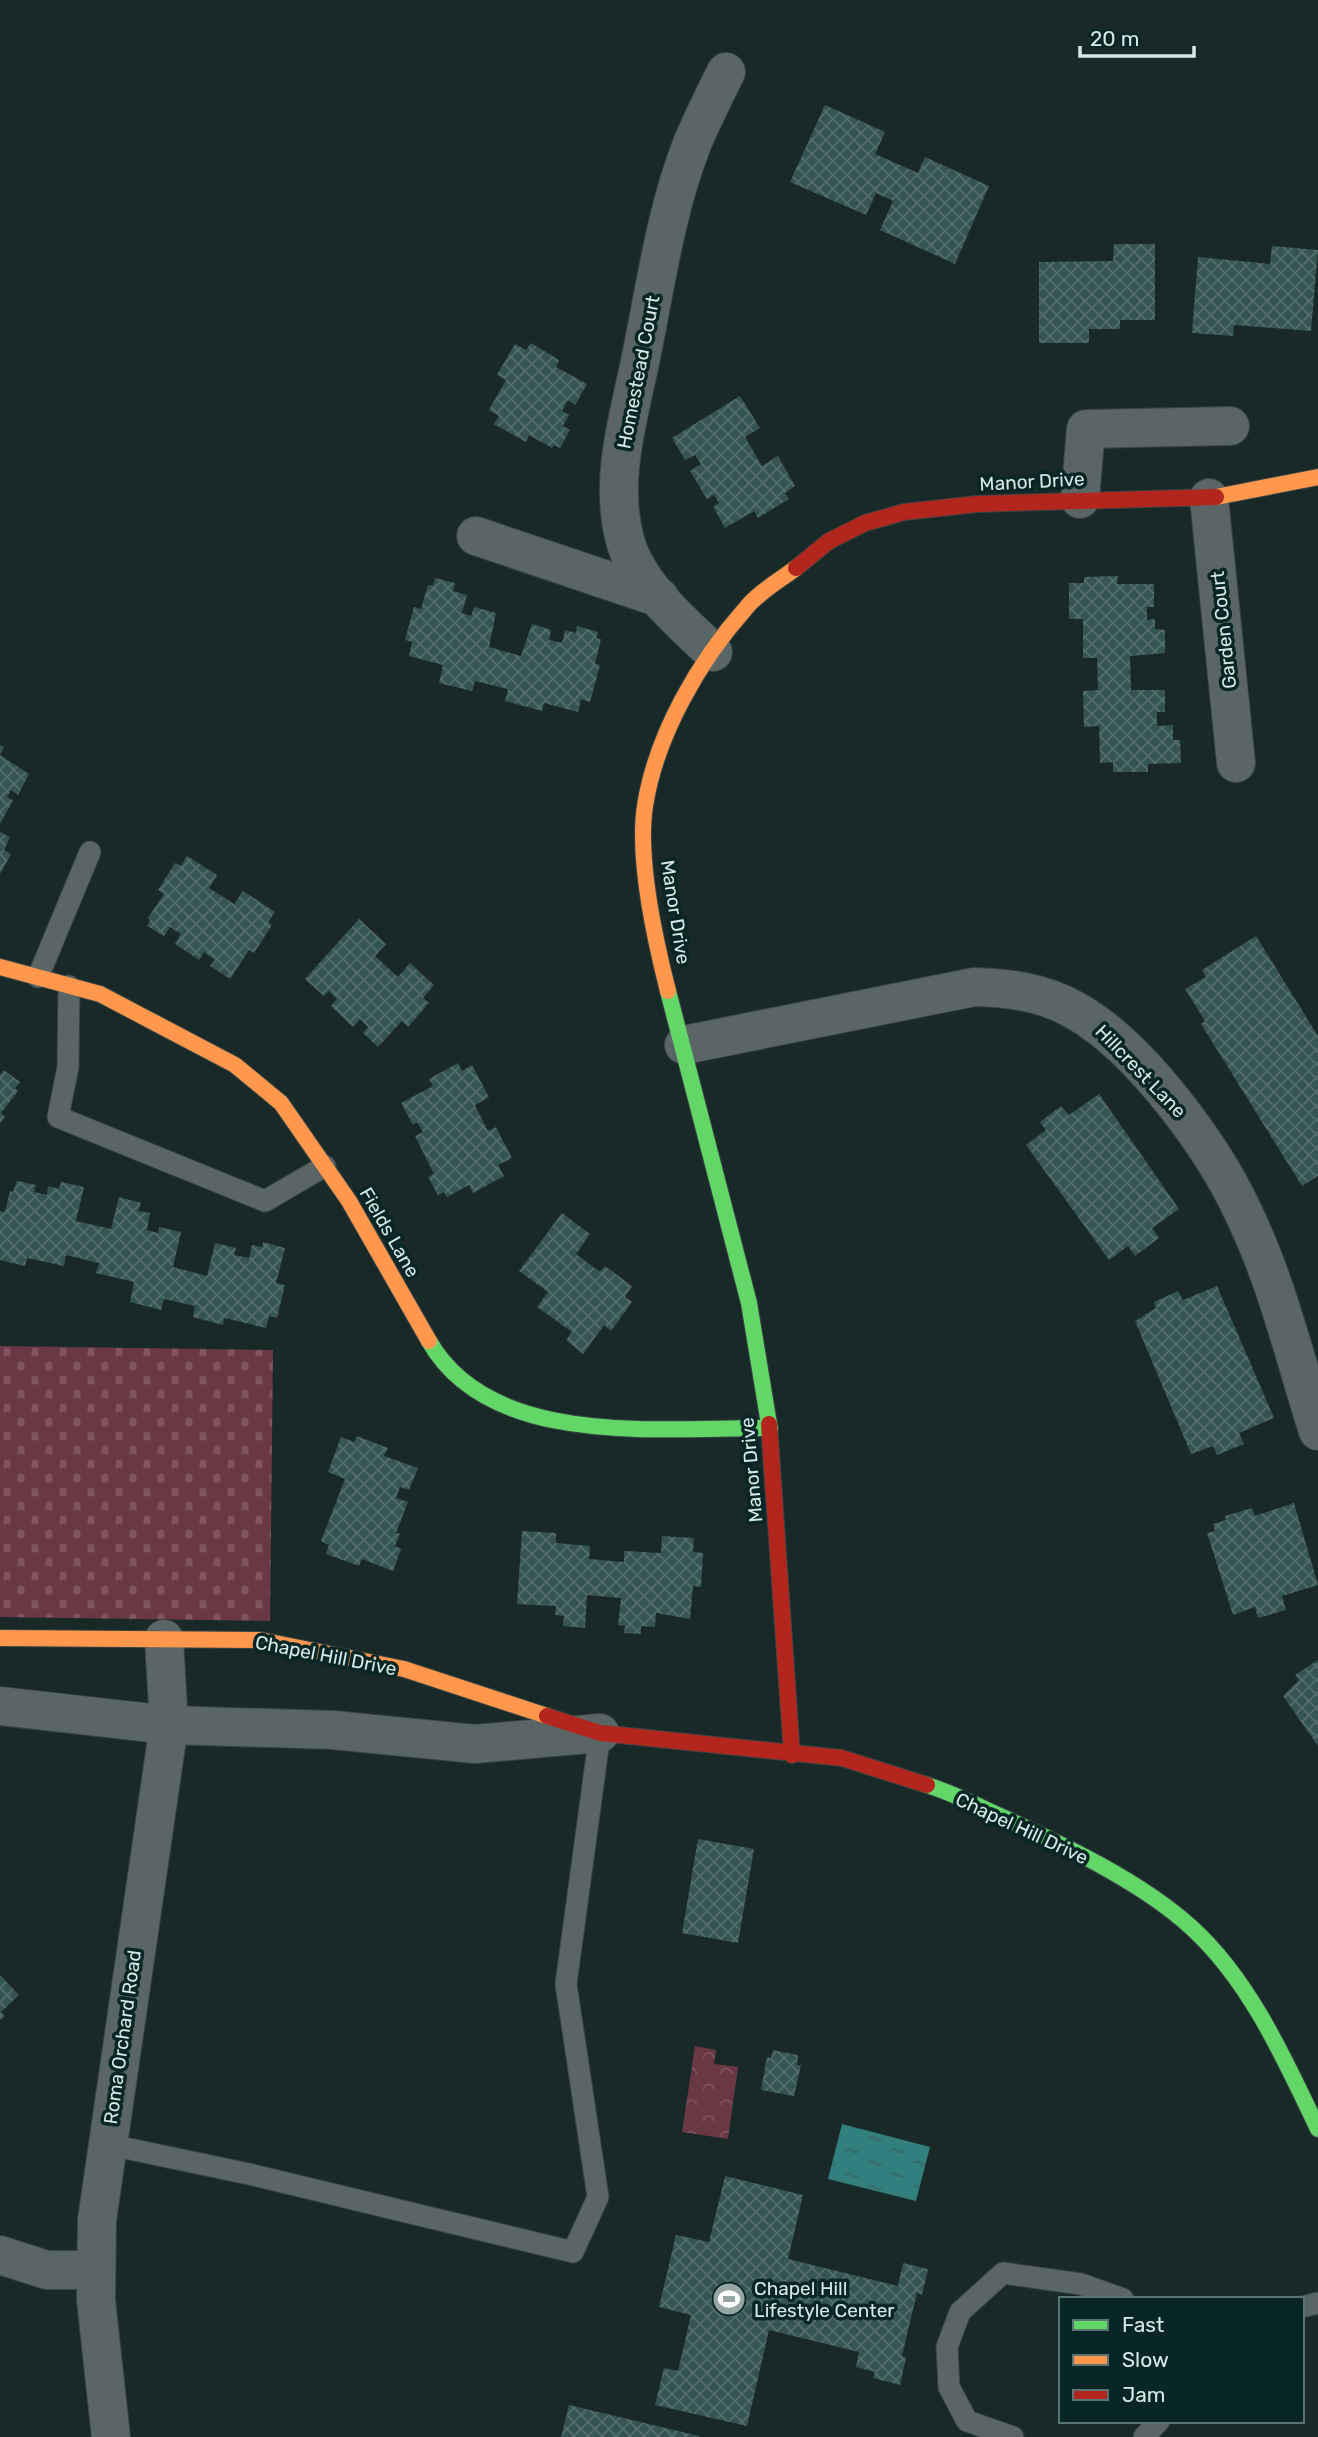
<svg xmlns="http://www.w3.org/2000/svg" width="1318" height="2437" viewBox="0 0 1318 2437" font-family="Rubik,sans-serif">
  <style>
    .cemetery { fill: url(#cemetery-stones) }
    .park { fill: url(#park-crowns) }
    .water { fill: url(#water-ripples) }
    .building { fill: url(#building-cross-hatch) }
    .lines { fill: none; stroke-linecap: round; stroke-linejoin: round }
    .lane-casing { stroke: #374444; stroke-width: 23 }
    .street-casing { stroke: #374444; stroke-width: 40 }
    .fast-casing { stroke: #374444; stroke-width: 18 }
    .slow-casing { stroke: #374444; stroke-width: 18 }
    .jam-casing { stroke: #374444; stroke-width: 18 }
    .lane { stroke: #5a6665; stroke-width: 21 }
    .street { stroke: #5a6665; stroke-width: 38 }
    .fast { stroke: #63d668; stroke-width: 16 }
    .slow { stroke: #ff974d; stroke-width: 16 }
    .jam { stroke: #b3261e; stroke-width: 16 }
    .labels { text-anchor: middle; stroke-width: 7; stroke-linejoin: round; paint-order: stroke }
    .street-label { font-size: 19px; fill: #d8e9e8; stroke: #072625 }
    .poi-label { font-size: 19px; fill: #d8e9e8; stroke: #072625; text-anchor: start }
  </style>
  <defs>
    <pattern id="cemetery-stones" width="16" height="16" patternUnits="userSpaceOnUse" patternTransform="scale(1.75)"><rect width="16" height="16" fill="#6a3744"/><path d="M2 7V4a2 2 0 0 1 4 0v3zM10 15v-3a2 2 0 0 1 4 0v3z" fill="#7f545f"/></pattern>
    <pattern id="park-crowns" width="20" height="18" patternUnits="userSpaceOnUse" patternTransform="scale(1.75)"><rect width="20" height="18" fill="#6a3744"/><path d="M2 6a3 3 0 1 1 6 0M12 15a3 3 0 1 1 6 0" fill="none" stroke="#7f545f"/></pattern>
    <pattern id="water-ripples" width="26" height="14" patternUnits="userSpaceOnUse" patternTransform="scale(1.75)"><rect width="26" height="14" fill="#31807e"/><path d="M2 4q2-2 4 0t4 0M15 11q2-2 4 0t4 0" fill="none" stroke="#386665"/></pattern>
    <pattern id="building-cross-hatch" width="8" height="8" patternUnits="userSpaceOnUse" patternTransform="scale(1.75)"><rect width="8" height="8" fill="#355453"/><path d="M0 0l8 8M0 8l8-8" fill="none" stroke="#526d6c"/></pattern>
  </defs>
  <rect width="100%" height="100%" fill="#192928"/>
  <polygon class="cemetery" points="0,1346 273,1350 270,1621 0,1617"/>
  <polygon class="park" points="695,2046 716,2050 714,2064 738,2067 728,2139 682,2132"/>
  <polygon class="water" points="842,2124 930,2147 916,2201 828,2179"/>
  <g class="building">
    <polygon points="825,105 885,132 875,154 918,173 925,157 989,186 955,264 880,230 893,201 876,193 866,215 790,182"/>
    <polygon points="1114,244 1155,244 1155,320 1120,320 1120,329 1089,329 1089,343 1039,343 1039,262 1113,261"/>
    <polygon points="1272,246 1318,250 1311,331 1234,325 1233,336 1192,333 1198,257 1270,264"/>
    <polygon points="531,343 559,360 556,367 587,384 575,405 568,400 562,411 569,415 563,426 570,430 560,448 554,445 552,448 529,435 526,442 494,424 499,416 489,410 506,380 497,375 515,344 526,350"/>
    <polygon points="740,396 760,428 745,437 762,466 778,456 795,486 785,493 789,499 758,518 754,511 725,528 713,507 719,503 714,495 707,499 690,471 701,464 695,455 685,460 672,438"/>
    <polygon points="1118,576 1117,584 1154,584 1154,607 1147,607 1147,620 1155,619 1155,629 1165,630 1165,653 1130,656 1131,690 1165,690 1165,712 1157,712 1157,726 1173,725 1173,740 1180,740 1181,763 1148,764 1148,772 1113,772 1113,762 1100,763 1099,726 1084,727 1083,691 1098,690 1097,658 1083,658 1083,619 1069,619 1069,583 1084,583 1084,577"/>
    <polygon points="435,578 455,583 453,591 467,595 462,613 471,616 474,607 496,613 489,647 521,656 532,624 551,630 549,640 562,643 565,630 576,633 577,626 598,632 596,638 601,639 595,664 600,665 590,702 581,699 578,712 544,703 542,711 505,701 508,689 475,681 472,691 439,683 443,665 409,656 412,642 405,640 414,607 421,609 428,585 433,586"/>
    <polygon points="0,745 4,747 0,755 29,774 18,795 11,790 7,797 13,800 0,824"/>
    <polygon points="0,832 10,837 4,850 11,854 0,874"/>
    <polygon points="187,856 217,875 209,888 234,904 243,891 275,912 268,922 272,925 254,953 249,950 230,979 210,966 215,960 204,952 199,960 175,944 181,934 170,927 164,936 147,926 150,920 148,918 164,894 158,890 175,863 181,866"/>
    <polygon points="359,919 386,944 375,956 398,977 410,963 434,985 423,998 429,1003 408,1027 402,1021 378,1047 363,1033 368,1027 360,1019 353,1027 331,1006 337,999 329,991 324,996 305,979"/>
    <polygon points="1256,936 1318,1036 1318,1176 1302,1186 1201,1024 1205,1021 1185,989 1206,977 1202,970"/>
    <polygon points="458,1063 462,1071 472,1065 489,1097 475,1105 488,1131 496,1127 512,1158 498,1165 504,1176 473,1193 469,1185 447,1197 444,1192 438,1195 428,1177 434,1174 415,1136 423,1132 417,1122 413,1125 401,1103 433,1086 429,1079"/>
    <polygon points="4,1070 20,1082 15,1088 18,1091 1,1113 5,1117 0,1123 0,1075"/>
    <polygon points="1099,1094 1179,1209 1152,1228 1159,1238 1135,1256 1128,1246 1109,1260 1026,1145 1046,1130 1040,1122 1061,1106 1069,1115"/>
    <polygon points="17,1181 36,1185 34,1192 47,1195 48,1186 59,1189 61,1182 84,1187 76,1221 111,1229 119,1197 141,1203 138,1211 150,1213 147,1230 158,1233 159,1227 181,1232 173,1267 207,1276 215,1243 236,1248 234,1255 249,1258 252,1245 262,1247 263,1242 285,1248 276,1283 285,1285 277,1318 269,1316 266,1328 224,1318 223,1325 193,1317 195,1306 164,1299 161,1310 130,1302 134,1282 96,1273 99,1263 66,1255 64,1266 27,1258 25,1266 0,1260 0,1211 5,1212 10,1191 13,1192"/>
    <polygon points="562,1213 590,1234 576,1254 600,1272 605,1266 632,1286 625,1297 632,1302 611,1331 604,1325 583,1354 566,1340 572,1332 537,1307 548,1292 519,1271"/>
    <polygon points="1217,1286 1274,1418 1239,1433 1244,1444 1217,1455 1213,1446 1191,1454 1135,1321 1156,1308 1154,1302 1178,1291 1183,1300"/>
    <polygon points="357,1436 388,1448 384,1456 418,1468 409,1490 400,1487 396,1498 408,1502 396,1533 400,1534 395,1546 401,1549 393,1571 362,1559 359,1566 326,1554 329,1545 321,1541 345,1479 328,1472 341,1437 354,1442"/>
    <polygon points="1294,1503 1318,1585 1282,1596 1286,1610 1258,1618 1255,1607 1233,1615 1207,1533 1215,1531 1213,1524 1226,1520 1225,1516 1252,1508 1255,1516"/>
    <polygon points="522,1531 556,1533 556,1543 590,1546 589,1559 624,1562 624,1551 661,1553 662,1536 694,1538 693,1552 703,1553 701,1587 693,1586 690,1619 656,1613 655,1627 641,1626 641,1634 624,1633 625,1626 618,1625 621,1598 587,1595 585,1628 563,1626 564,1616 555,1615 556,1606 517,1604"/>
    <polygon points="1318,1660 1318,1746 1283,1696 1299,1680 1295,1675"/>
    <polygon points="698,1839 754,1849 738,1943 682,1933"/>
    <polygon points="0,1975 19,1995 1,2012 5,2016 0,2020"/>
    <polygon points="773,2050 798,2055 797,2065 801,2065 794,2096 761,2090 767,2057 771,2058"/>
    <polygon points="725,2176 803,2195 788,2259 898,2286 903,2263 928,2269 922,2295 917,2293 902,2356 906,2358 900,2385 873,2378 875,2372 856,2367 859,2352 769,2330 747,2426 655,2405 664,2368 678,2371 691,2315 659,2307 676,2235 709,2242"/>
    <polygon points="569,2405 699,2436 699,2437 561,2437"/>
  </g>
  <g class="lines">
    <defs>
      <g id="lane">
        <polyline points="38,977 90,852"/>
        <polyline points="69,986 68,1067 58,1117 265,1201 325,1166"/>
        <polyline points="106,2144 249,2174 573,2252 598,2197 566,1984 600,1733"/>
        <polyline points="1302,2307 1318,2303"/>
        <polyline points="1013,2437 967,2421 949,2387 947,2347 960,2312 1003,2273 1081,2284 1123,2299"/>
        <polyline points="1144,2437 1159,2421"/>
      </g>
      <g id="street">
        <polyline points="1209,498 1236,763"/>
        <polyline points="1080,499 1086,429 1230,426"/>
        <polyline points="476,536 660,598"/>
        <path d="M713,652C681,622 637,585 625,540C609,481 628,420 640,362C655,290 665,213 692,144C702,120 714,96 726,72"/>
        <path d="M684,1045L974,987C1010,988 1044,992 1076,1011C1140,1047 1214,1148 1244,1214C1277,1282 1295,1359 1318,1431"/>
        <polyline points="0,1706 169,1725 333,1730 475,1744 600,1733"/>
        <polyline points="0,2255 47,2270 95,2270"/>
        <polyline points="111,2437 96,2300 97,2220 169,1725 164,1639"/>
      </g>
      <g id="fast">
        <polyline points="668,991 749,1303 769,1424"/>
        <path d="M429,1341C491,1450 664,1427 770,1428"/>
        <path d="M927,1785C952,1793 976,1805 1000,1816C1062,1844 1142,1882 1192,1928C1250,1981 1285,2060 1318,2129"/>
      </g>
      <g id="slow">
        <polyline points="1216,497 1318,477"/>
        <polyline points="0,967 100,994 235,1065 281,1103 349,1201 429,1341"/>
        <path d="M668,991C655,940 637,858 645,806C656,735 699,661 746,608C759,592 780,580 796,568"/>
        <polyline points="0,1638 260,1640 404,1669 547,1716"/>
      </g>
      <g id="jam">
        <polyline points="796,568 829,541 865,523 904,512 977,504 1216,497"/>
        <polyline points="769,1424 792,1755"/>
        <polyline points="547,1716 600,1733 842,1758 927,1785"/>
      </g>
    </defs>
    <use href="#lane" class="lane-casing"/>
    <use href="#street" class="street-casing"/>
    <use href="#fast" class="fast-casing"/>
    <use href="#slow" class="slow-casing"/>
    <use href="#jam" class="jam-casing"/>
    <use href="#lane" class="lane"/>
    <use href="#street" class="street"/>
    <use href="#fast" class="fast"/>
    <use href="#slow" class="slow"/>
    <use href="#jam" class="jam"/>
  </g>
  <defs>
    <symbol id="stadium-disc" viewBox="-11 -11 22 22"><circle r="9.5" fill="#95a6a5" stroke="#072625"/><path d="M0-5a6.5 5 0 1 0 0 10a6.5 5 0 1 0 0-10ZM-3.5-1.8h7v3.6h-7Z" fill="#fff"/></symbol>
  </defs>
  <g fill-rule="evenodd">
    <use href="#stadium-disc" x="710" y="2280" width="38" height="38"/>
  </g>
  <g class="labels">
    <g class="street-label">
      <text transform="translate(638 372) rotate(-79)" y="7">Homestead Court</text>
      <text transform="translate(1032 481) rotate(-3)" y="7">Manor Drive</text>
      <text transform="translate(1223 630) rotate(-96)" y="7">Garden Court</text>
      <text transform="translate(676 912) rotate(81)" y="7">Manor Drive</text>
      <text transform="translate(1141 1071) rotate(46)" y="7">Hillcrest Lane</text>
      <text transform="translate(390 1232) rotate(60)" y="7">Fields Lane</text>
      <text transform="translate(751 1470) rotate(-95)" y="7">Manor Drive</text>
      <text transform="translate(326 1655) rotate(11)" y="7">Chapel Hill Drive</text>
      <text transform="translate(1022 1828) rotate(25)" y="7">Chapel Hill Drive</text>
      <text transform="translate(122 2037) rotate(-82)" y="7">Roma Orchard Road</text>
    </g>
    <g class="poi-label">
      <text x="754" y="2295">Chapel Hill<tspan x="754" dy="22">Lifestyle Center</tspan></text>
    </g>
  </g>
  <rect x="1059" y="2297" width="245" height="126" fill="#072625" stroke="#5b7473" stroke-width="2"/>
  <rect x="1073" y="2320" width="35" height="10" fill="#63d668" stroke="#5b7473" stroke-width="2"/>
  <text x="1122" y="2332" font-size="21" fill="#d8e9e8">Fast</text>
  <rect x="1073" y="2355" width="35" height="10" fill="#ff974d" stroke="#5b7473" stroke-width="2"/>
  <text x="1122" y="2367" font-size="21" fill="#d8e9e8">Slow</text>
  <rect x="1073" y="2390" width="35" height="10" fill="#b3261e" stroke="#5b7473" stroke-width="2"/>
  <text x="1122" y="2402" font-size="21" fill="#d8e9e8">Jam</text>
  <path d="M1080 46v10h114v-10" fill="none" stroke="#d8e9e8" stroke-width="3.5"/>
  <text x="1090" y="46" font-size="21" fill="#d8e9e8" stroke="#072625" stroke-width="5" paint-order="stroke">20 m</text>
</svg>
